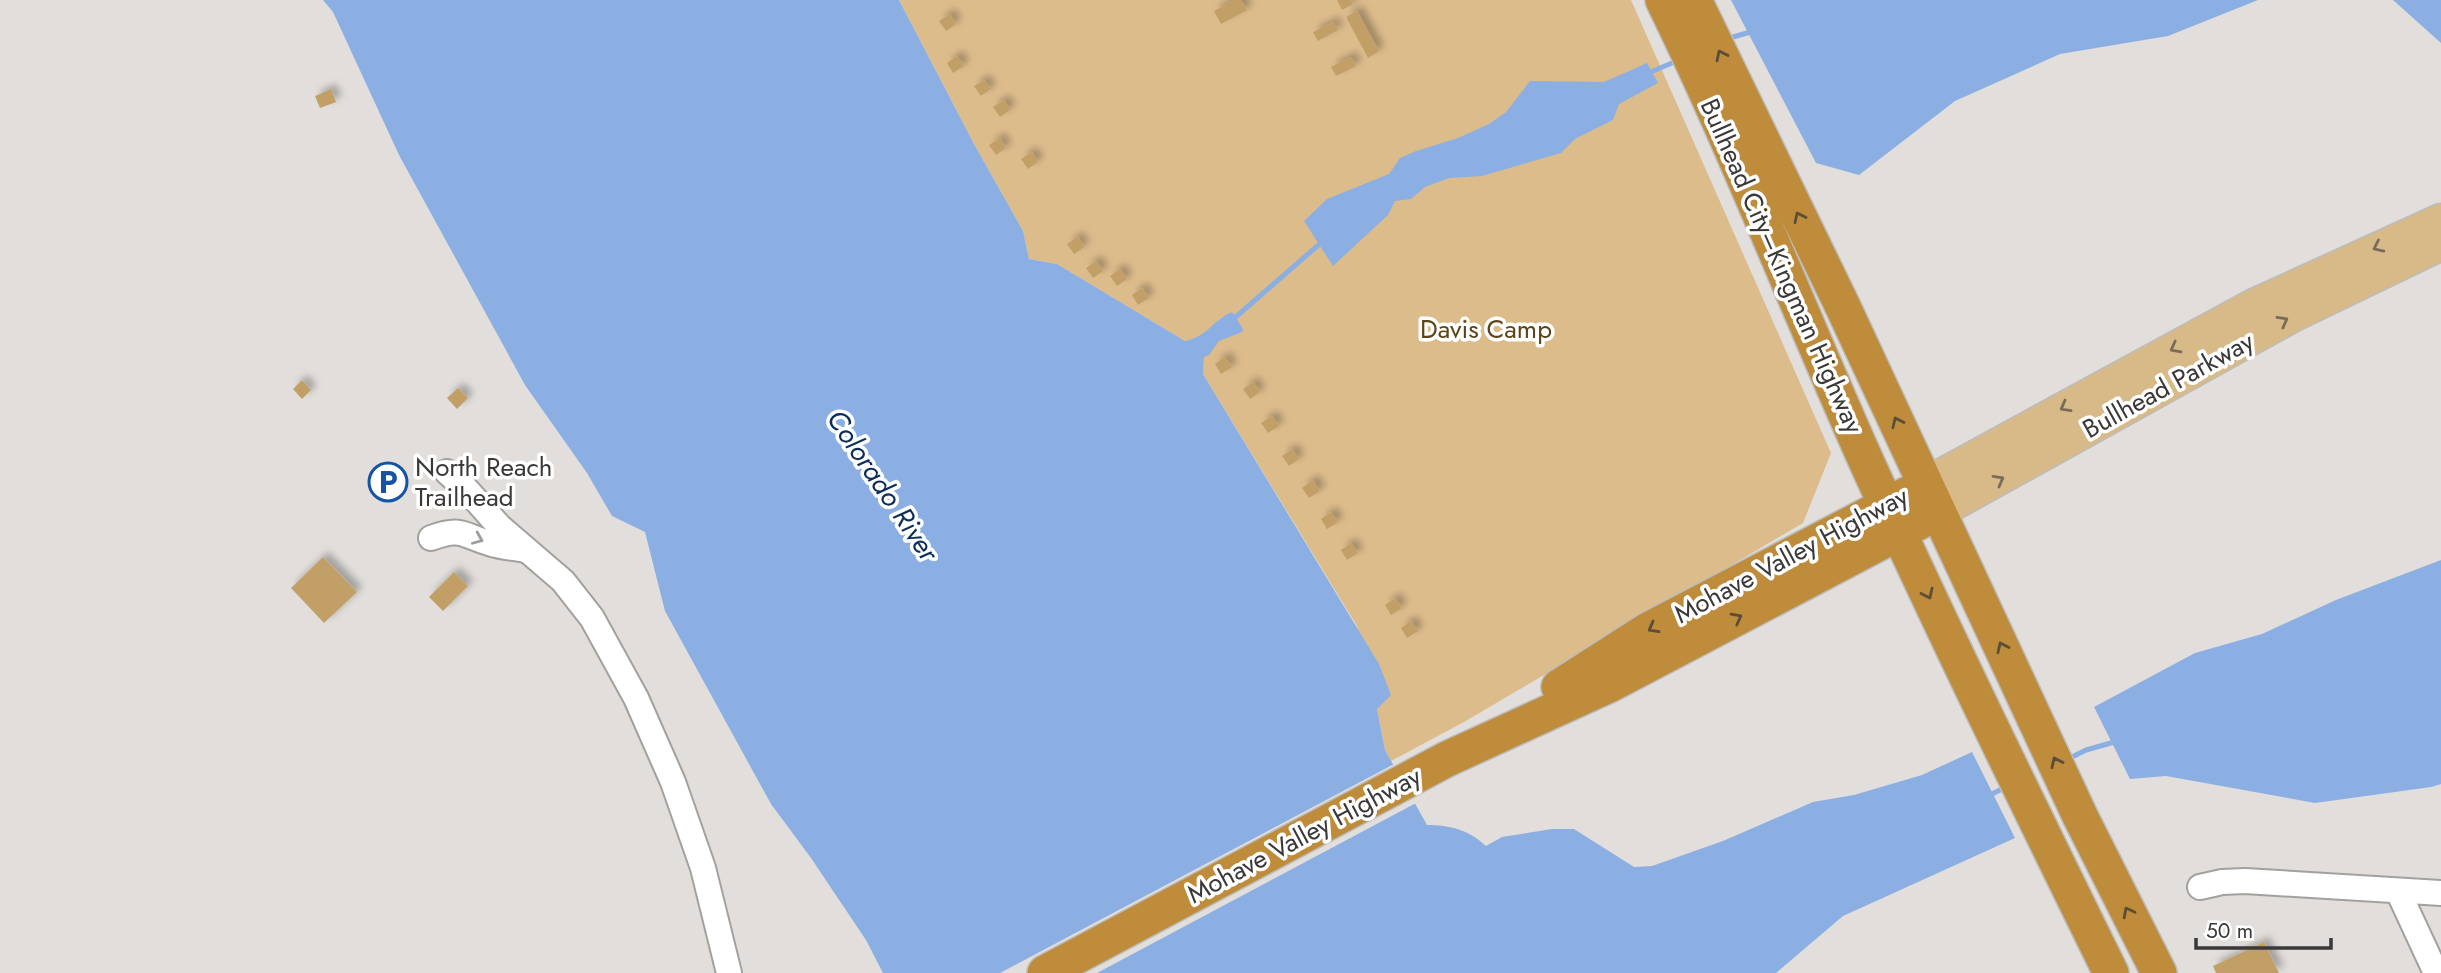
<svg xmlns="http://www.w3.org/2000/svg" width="2441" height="973" viewBox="0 0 2441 973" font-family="Jost,sans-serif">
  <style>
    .green { fill: #ddbc8c }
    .water { fill: #8bafe2 }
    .pier { fill: #e1dedb }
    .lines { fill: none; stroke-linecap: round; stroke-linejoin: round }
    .stream { stroke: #8bafe2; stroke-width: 5 }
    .building { fill: #c39f68; filter: url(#shadow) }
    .minor-casing { stroke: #a3a19e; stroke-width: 28 }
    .major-casing { stroke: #bcbcbb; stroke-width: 35 }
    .highway-casing { stroke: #bcbcbb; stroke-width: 38 }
    .minor { stroke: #fff; stroke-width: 24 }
    .major { stroke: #d8ba89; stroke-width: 32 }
    .highway { stroke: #be8c3a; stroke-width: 35 }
    .oneway { stroke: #5b4e38 }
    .oneway2 { stroke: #796d58 }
    .oneway3 { stroke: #9c9c9c }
    .labels { text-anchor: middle; stroke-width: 7; stroke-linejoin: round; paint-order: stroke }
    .street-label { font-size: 26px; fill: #3a3938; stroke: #fff }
    .park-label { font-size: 26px; fill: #5d4319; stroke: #fff }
    .poi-label { font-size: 26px; fill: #3a3938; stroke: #fff; text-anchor: start }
    .water-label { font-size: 28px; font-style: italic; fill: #0a2d5a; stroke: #fff }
  </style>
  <defs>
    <filter id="shadow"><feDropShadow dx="5.5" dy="-5.5" stdDeviation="3.5" flood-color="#0004"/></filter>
  </defs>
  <rect width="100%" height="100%" fill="#e1dedb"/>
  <polygon class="green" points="899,0 1631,0 1831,453 1803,523 1464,722 1391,761 1385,750 1377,709 1357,626 1203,374 1205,332 1199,338 1185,341 1057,264 1029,259 1023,231 974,144"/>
  <g class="water">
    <path d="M323,0H899L974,144L1023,231L1029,259L1057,264L1185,341C1208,336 1213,320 1232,312L1243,329L1242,332L1219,341L1209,355L1204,357L1203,374L1379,664L1391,695L1377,709L1385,750L1427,825C1450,825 1469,830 1486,846L1502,837L1552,829H1574L1634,867L1652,866L1723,841L1813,802L1854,795L1922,775L1972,752L2015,838L1843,916L1776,973H883L866,940L811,858L771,804L665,611L645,532L612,516L587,473L525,385L399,155L333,12Z"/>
    <polygon points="1731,0 2258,0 2168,36 2060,54 1955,101 1859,175 1816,163"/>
    <polygon points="2393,0 2441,0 2441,43"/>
    <polygon points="1647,63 1658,83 1619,104 1613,120 1575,139 1561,153 1482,176 1449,178 1425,187 1411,199 1395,201 1388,215 1333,266 1304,221 1327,199 1389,174 1400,158 1416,151 1458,138 1489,124 1506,112 1530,81 1604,82"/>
    <polygon points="2441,560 2441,784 2431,787 2315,803 2166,776 2130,779 2094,707 2195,653 2262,634 2336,600"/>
  </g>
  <polygon class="pier" points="1396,763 1418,802 1097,973 1000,973"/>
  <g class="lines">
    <g class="stream">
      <polyline points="1726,39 1754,31"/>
      <polyline points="1646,74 1679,60"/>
      <polyline points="1230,322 1323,241"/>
      <polyline points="2068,759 2086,750 2118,741"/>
      <polyline points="1988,796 2008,786"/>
    </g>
  </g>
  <g class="building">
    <polygon points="1234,0 1241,0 1247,10 1221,24 1214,11"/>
    <polygon points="1337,0 1351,0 1353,4 1342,10"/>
    <polygon points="1357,11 1379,51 1368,58 1346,17"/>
    <polygon points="950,14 956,24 946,31 939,21"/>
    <polygon points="1333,22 1338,30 1318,41 1313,32"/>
    <polygon points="957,56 964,66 953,73 947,63"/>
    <polygon points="1351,57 1356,66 1336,76 1331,67"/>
    <polygon points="984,80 991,89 981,96 974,86"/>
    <polygon points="331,89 336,102 320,108 315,96"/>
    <polygon points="1004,100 1010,110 1000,117 993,107"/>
    <polygon points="1000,138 1006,148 996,155 989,145"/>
    <polygon points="1032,152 1038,162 1028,169 1021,159"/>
    <polygon points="1078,237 1084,247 1074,254 1067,244"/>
    <polygon points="1096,261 1103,271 1093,278 1086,268"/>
    <polygon points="1120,269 1127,279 1117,286 1110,276"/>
    <polygon points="1142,288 1149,298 1138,305 1132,295"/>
    <polygon points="1225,357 1232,367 1221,374 1215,364"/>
    <polygon points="302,380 311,390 302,399 293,389"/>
    <polygon points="1253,382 1260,392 1250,399 1243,389"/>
    <polygon points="458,388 468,398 457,409 447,398"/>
    <polygon points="1272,416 1279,426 1268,433 1261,423"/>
    <polygon points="1292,449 1299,459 1289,466 1282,456"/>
    <polygon points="1313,480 1320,491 1309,498 1302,488"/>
    <polygon points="1331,512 1338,522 1327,529 1321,519"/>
    <polygon points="1351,543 1358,553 1347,560 1341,550"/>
    <polygon points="323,557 357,592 324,623 291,588"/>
    <polygon points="454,572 468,586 443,611 429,597"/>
    <polygon points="1395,598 1402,608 1391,615 1385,605"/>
    <polygon points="1411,621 1418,631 1407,638 1401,628"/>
    <polygon points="2264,942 2279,973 2216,973 2213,966"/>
  </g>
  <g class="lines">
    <defs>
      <g id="minor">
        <polyline points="447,472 467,490 499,526 563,581 592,618 636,698 673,782 703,868 729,973"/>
        <path d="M431,538C463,526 463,536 492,544C502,547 515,548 526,550"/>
        <polyline points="2200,887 2222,882 2245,881 2441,893"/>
        <polyline points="2398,891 2436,973"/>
      </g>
      <g id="major">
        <polyline points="1925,484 2252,306 2441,220"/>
        <polyline points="1939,512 2294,315 2441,244"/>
      </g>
      <g id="highway">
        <path d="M1663,0C1737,151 1798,309 1867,463C1945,635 2028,804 2111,973"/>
        <polyline points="1694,0 1843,307 2080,816 2159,973"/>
        <polyline points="1559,687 1648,630 1908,494"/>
        <polyline points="1045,973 1447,759 1611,684 1919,522"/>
      </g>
    </defs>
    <use href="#minor" class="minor-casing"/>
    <use href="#major" class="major-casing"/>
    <use href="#highway" class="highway-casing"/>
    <use href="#minor" class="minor"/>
    <use href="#major" class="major"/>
    <use href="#highway" class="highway"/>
  </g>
  <defs><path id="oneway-chevron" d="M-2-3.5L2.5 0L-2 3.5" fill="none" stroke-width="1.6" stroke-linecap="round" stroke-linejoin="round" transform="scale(1.75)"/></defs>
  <g class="oneway">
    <use href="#oneway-chevron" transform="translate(1721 55) rotate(-116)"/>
    <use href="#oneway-chevron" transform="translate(1799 217) rotate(-116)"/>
    <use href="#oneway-chevron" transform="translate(1897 422) rotate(-115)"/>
    <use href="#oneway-chevron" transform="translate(1928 594) rotate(65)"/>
    <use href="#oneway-chevron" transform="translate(1737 618) rotate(-28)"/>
    <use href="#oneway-chevron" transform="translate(1653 628) rotate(151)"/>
    <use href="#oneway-chevron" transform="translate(2002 647) rotate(-115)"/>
    <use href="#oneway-chevron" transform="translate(2056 762) rotate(-115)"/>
    <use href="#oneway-chevron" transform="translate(2128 912) rotate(-117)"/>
  </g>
  <g class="oneway2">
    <use href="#oneway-chevron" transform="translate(2378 247) rotate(155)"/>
    <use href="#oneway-chevron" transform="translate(2283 321) rotate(-29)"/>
    <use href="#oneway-chevron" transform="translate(2175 348) rotate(152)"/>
    <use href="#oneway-chevron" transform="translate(2065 407) rotate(151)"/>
    <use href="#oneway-chevron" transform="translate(1999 480) rotate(-29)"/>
  </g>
  <use class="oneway3" href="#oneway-chevron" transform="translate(478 539) rotate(23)"/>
  <defs>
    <symbol id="parking-ring" viewBox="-11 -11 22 22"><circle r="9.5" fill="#fff" stroke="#1554a4" stroke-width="1.5"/><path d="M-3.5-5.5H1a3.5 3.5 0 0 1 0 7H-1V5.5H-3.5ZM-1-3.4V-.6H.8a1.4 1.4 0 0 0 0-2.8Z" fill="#1554a4"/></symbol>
  </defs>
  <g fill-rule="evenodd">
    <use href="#parking-ring" x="366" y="460" width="44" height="44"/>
  </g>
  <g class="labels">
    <g class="street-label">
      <text transform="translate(1782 266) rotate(66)" y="9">Bullhead City–Kingman Highway</text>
      <text transform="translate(2168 385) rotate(-29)" y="9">Bullhead Parkway</text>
      <text transform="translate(1791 555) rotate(-28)" y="9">Mohave Valley Highway</text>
      <text transform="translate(1304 835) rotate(-28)" y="9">Mohave Valley Highway</text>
    </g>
    <g class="park-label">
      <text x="1486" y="338">Davis Camp</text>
    </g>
    <g class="poi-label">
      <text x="415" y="476">North Reach<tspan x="415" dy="30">Trailhead</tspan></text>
    </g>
    <g class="water-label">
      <text transform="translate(883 485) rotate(56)" y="10">Colorado River</text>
    </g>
  </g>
  <path d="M2196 938v10h135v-10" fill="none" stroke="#3a3938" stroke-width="3.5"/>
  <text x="2206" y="938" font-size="21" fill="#3a3938" stroke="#ffffff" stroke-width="5" paint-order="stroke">50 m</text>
</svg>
